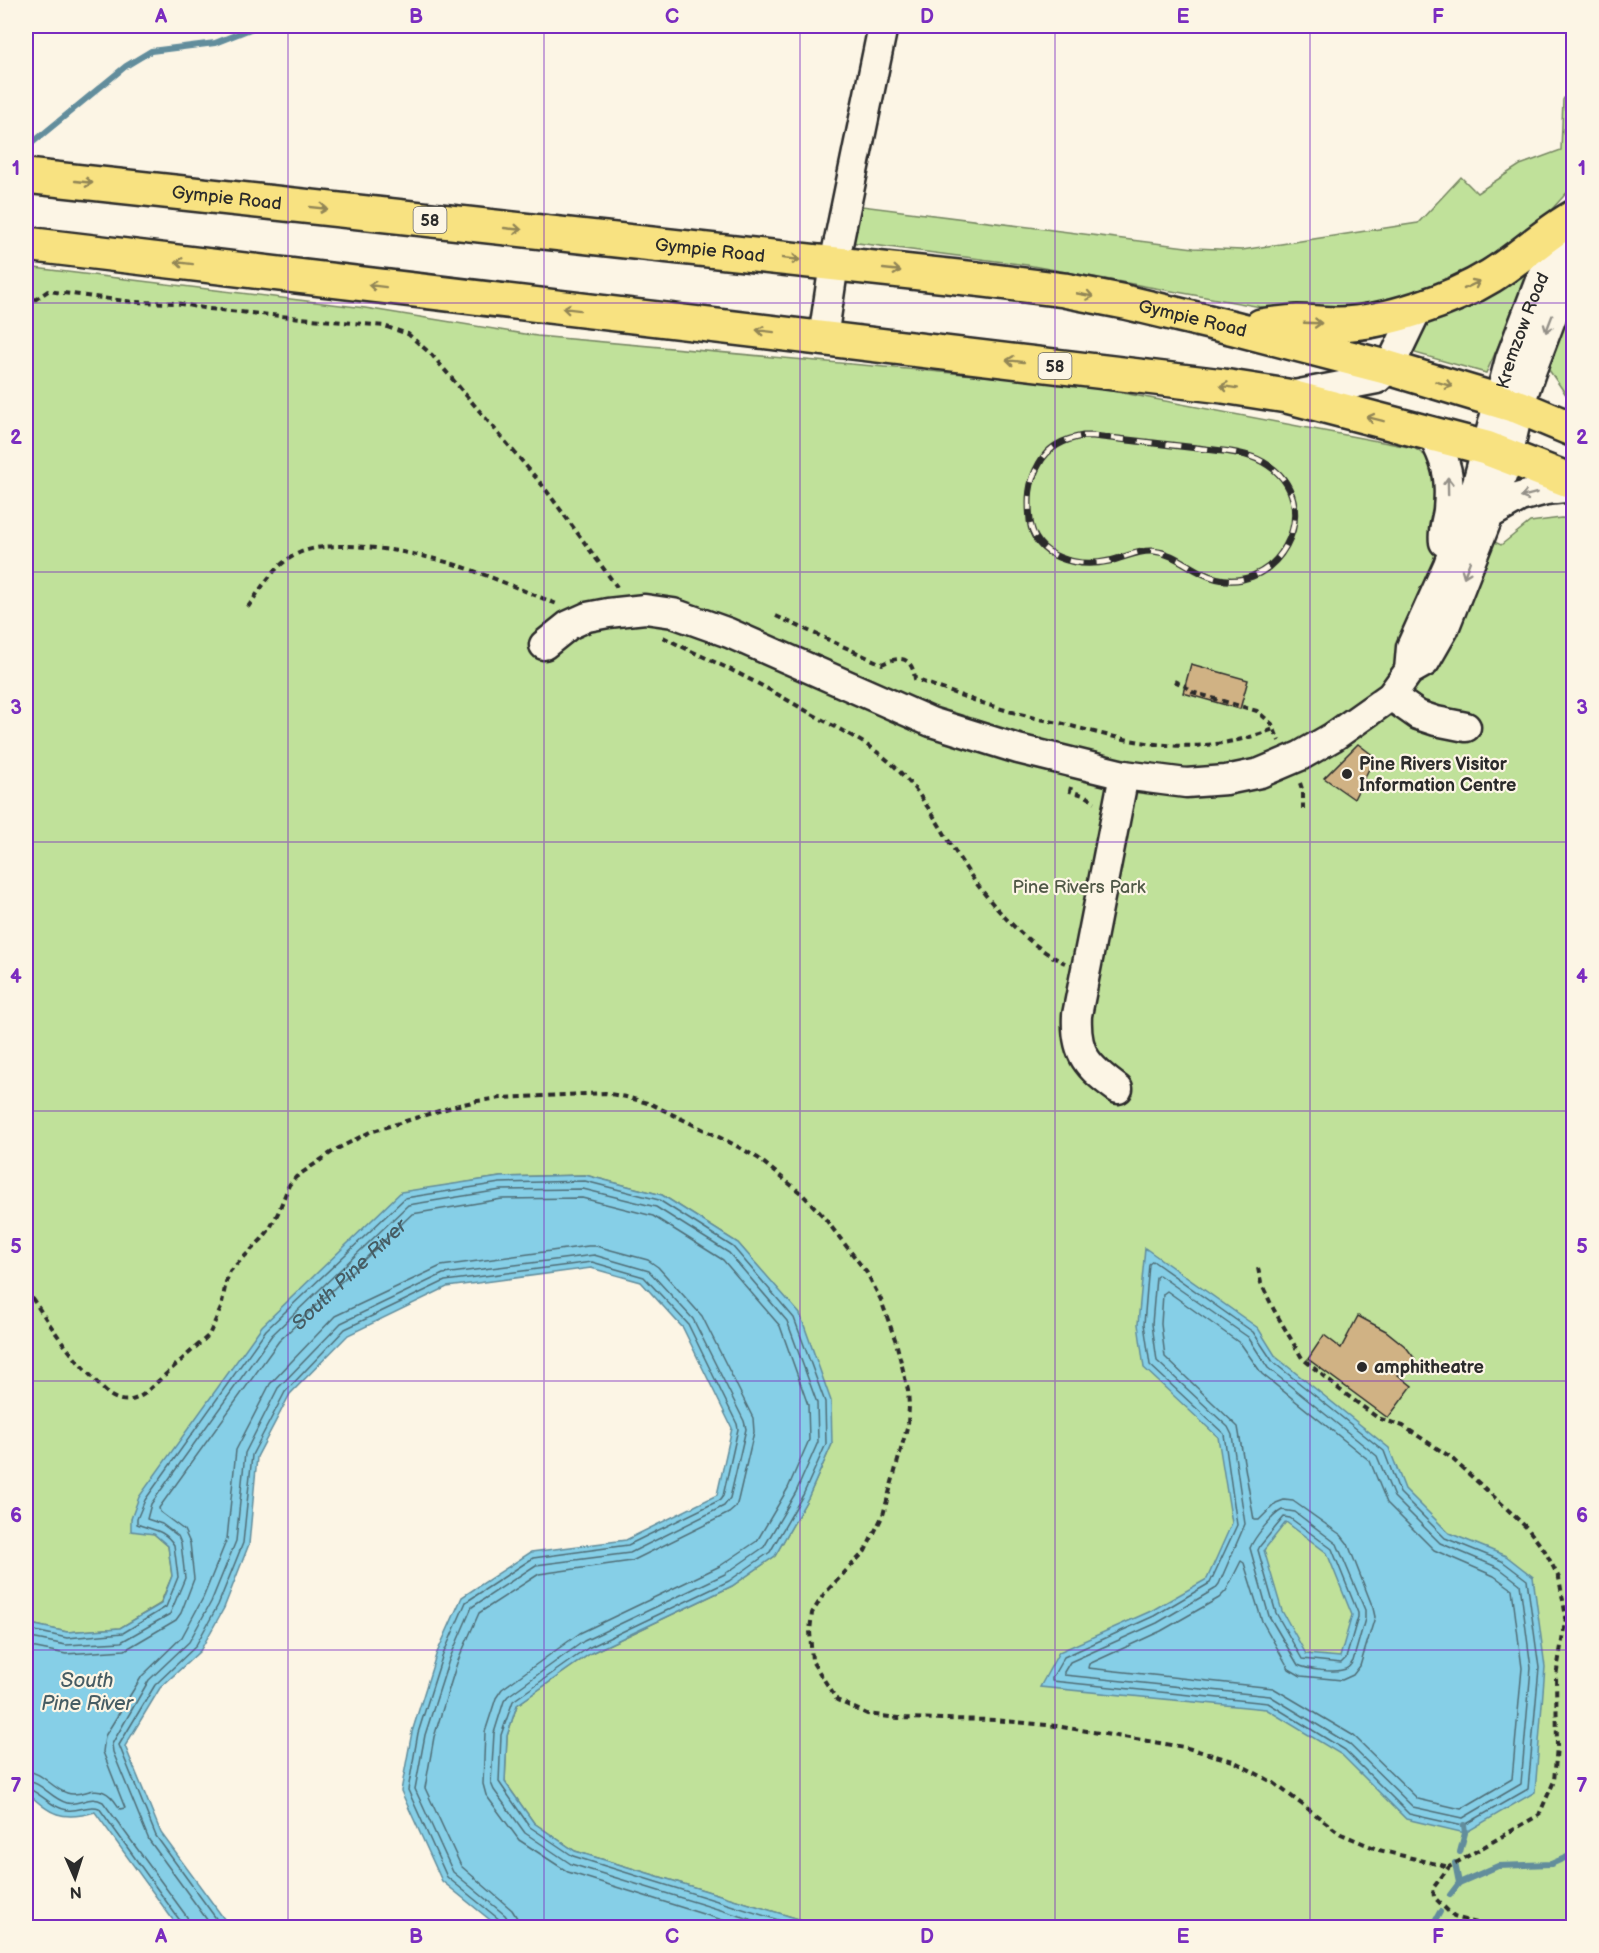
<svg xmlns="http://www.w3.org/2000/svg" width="1599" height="1953" viewBox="0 0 1599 1953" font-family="'Balsamiq Sans',sans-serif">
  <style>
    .green { fill: #c0e19a; stroke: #768662; stroke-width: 1.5 }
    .water { fill: #86cfe7; stroke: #628d9c; stroke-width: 1.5; fill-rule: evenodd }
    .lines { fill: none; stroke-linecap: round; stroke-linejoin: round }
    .shore { stroke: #4f6d76; stroke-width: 1.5 }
    .stream { stroke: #628d9c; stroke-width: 6 }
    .building { fill: #d0b284; stroke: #2b2b2b; stroke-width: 1.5 }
    .minor-casing { stroke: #2b2b2b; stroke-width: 33 }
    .highway-casing { stroke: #2b2b2b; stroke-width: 38 }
    .path { stroke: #2b2b2b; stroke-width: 4; stroke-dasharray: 6 4.5; stroke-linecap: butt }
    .minor { stroke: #fcf5e5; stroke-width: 28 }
    .highway { stroke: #f8e281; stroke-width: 33 }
    .rail-casing { stroke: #2b2b2b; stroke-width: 7 }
    .rail { stroke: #fcf5e5; stroke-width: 4.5; stroke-dasharray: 14; stroke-linecap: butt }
    .oneway { stroke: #928656 }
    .oneway2 { stroke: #949088 }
    .grid { fill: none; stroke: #7b2cbf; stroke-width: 1.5; stroke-opacity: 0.55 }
    .poi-dot { fill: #2b2b2b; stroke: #fcf5e5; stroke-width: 2 }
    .labels { text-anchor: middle; stroke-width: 4.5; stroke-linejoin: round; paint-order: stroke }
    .shield { fill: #fcf5e5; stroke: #6a6863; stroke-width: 1.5 }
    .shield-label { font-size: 16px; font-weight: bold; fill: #2b2b2b }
    .street-label { font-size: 18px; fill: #2b2b2b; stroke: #fcf5e5 }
    .poi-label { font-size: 18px; font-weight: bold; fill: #2b2b2b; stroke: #fcf5e5; text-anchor: start }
    .park-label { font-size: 18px; fill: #505847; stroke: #fcf5e5 }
    .water-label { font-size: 20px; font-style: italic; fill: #465c63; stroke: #fcf5e5 }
    .neatline { fill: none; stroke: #7b2cbf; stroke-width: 2 }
    .grid-label { font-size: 20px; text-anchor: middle; font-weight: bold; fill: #7b2cbf }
  </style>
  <rect width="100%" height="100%" fill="#fcf5e5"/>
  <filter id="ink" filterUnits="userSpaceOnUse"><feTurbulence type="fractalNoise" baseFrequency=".0167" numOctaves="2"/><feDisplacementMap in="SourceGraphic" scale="12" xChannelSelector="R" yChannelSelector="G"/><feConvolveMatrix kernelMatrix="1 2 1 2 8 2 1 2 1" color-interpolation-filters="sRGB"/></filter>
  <g filter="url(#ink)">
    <g class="green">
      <polygon points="1573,82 1573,186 1531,232 1505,252 1434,291 1339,312 1289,312 1027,265 850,242 852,227 862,206 1194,248 1242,250 1418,223 1461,177 1477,193 1520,165 1561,150 1563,100"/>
      <path d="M1535,266L1486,373L1415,353C1412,340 1424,327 1432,318L1525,270Z"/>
      <polygon points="26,267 365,308 537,336 1075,384 1414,448 1427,457 1437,469 1436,515 1501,545 1530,522 1561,518 1573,519 1573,1927 825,1927 575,1851 534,1823 505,1782 507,1736 517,1705 591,1653 732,1586 775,1556 808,1498 832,1444 800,1315 738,1243 662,1195 585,1175 500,1177 401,1193 154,1534 168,1546 172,1576 160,1604 120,1628 67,1632 26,1623"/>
      <polygon points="1573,310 1573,408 1566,407 1567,396 1549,370 1553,350"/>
    </g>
    <g class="water">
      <path d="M585,1175L662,1195L738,1243L800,1314L831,1401L832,1444L808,1498L775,1556L732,1586L591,1653L517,1705L507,1736L505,1782L534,1823L575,1851L825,1927H499L442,1881L401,1791L412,1732L436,1655L462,1597L531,1552L626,1540L717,1495L732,1428L683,1328L641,1282L591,1268L447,1287L348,1335L290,1394L257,1457L249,1544L224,1608L200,1651L160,1688L125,1746L161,1833L230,1927H178L95,1812C61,1822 51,1814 26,1792V1623L67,1632L120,1628L161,1604L172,1576L168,1546L154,1534L131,1531V1519L139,1497L262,1326L401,1192L500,1177Z"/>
      <path d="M1145,1248L1258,1328L1276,1357L1389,1448L1405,1489L1449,1533L1506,1556L1533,1577L1545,1667L1535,1792L1465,1833L1406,1819L1342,1755L1266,1709L1040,1687L1059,1652L1151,1611L1207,1579L1232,1523L1218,1437L1144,1368L1138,1324ZM1286,1522L1327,1553L1352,1615L1340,1657L1306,1654L1282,1611L1264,1550Z"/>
    </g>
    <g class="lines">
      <g class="shore">
        <polygon points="1153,1261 1253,1332 1273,1362 1384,1451 1400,1493 1445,1538 1502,1561 1527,1580 1539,1668 1528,1789 1463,1826 1409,1814 1345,1750 1268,1703 1052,1681 1052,1678 1064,1657 1154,1616 1210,1583 1237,1525 1224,1434 1150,1365 1144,1324 1149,1264"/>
        <polygon points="1159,1275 1248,1337 1268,1368 1377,1456 1394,1497 1440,1543 1499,1568 1520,1584 1531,1668 1521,1784 1463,1818 1413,1807 1349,1744 1270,1696 1064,1675 1064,1672 1070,1662 1157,1623 1215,1589 1219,1584 1245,1524 1232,1435 1228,1427 1157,1361 1152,1324 1156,1277"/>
        <polygon points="1167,1291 1241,1344 1262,1374 1370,1461 1387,1503 1434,1550 1494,1576 1512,1589 1522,1668 1512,1779 1461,1809 1418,1799 1354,1736 1273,1688 1088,1668 1089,1664 1161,1631 1219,1598 1226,1591 1241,1561 1244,1563 1262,1621 1289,1669 1301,1676 1342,1680 1353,1675 1360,1666 1375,1617 1373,1608 1348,1544 1341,1535 1293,1501 1284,1500 1276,1503 1259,1520 1254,1520 1238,1427 1165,1357 1161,1324 1163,1294"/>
        <path d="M1282,1510L1295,1512L1337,1544L1365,1610V1619L1353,1661C1350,1666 1348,1669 1342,1670C1333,1673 1306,1669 1298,1665L1269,1616L1250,1548C1254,1538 1272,1515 1282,1510Z"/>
        <polygon points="1284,1517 1290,1518 1332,1549 1358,1613 1358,1617 1346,1658 1341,1663 1302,1659 1276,1613 1258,1550 1260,1546"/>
        <path d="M26,1629L67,1638L123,1633L166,1607L178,1577L174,1545C164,1529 152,1530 137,1524V1519L145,1500L266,1330L405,1198L500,1183L585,1181L659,1200L733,1247L794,1318L825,1402L826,1444L803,1495L770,1552L729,1581L588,1648L513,1701L501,1735L499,1782L530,1827L573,1856L804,1928"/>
        <polyline points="26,1637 66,1645 121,1642 170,1614 185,1578 181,1543 178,1536 162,1524 147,1519 151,1504 272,1335 408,1205 501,1190 583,1189 656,1207 729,1253 787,1321 817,1403 818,1442 796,1492 764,1547 725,1574 584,1641 508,1696 504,1701 494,1733 491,1783 494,1790 525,1833 571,1864 779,1928"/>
        <path id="s1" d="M26,1646L66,1654L125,1650L176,1620L181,1613L194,1579L190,1543L184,1530L160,1512L159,1508L279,1341L412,1214L502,1199L582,1198L653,1216L723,1260L780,1326L808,1405L809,1440L788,1488L757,1541L720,1566L580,1633L502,1689L496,1698L485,1732L483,1784L486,1795L519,1840L568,1872L748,1928"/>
        <path d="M26,1771C43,1772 51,1788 67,1793C80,1798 91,1786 104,1792C112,1795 116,1803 120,1809L125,1808L103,1752L105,1736L142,1676L182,1637L203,1598L227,1539L236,1450L270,1384L335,1316L441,1266L588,1246H596L648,1260L658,1267L702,1316L753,1418L754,1432L738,1500L736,1507L729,1513L632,1561L539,1574L479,1613L457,1663L434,1737L425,1788L461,1866L512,1910L517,1918L518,1928"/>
        <path d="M26,1781C41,1781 51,1799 67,1803C80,1806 90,1794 103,1802L187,1917L190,1928"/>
        <path d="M26,1788C38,1790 51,1808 67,1810C78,1812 89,1804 99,1808L181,1922L182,1928"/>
        <polyline points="213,1928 149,1840 113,1752 112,1744 149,1680 189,1642 211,1602 236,1541 245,1453 278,1388 341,1323 443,1274 594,1255 649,1271 693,1319 744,1421 746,1429 730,1498 724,1506 630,1553 536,1565 472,1607 449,1660 425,1735 415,1789 453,1872 505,1915 509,1921 509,1928"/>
        <polyline points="223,1928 156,1836 119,1745 155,1685 195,1647 218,1605 243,1543 252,1455 285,1392 345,1329 445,1281 592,1262 644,1277 688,1324 737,1424 738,1429 723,1496 720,1500 628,1545 533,1558 466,1602 442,1657 418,1733 408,1790 447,1877 500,1920 502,1928"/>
      </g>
      <g class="stream">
        <polyline points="26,148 126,66 151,51 215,43 258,26"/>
        <polyline points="1460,1852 1465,1833 1464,1825"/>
        <polyline points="1455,1863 1459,1883"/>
        <polyline points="1450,1895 1459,1883 1498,1866 1551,1864 1574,1854"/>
        <polyline points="1431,1928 1440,1912"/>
      </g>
    </g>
    <g class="building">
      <polygon points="1191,664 1248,680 1240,709 1183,693"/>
      <polygon points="1358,744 1375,757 1354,799 1324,778"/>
      <polygon points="1358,1316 1386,1331 1406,1347 1415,1359 1398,1375 1412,1386 1388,1418 1308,1359 1324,1335 1341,1348"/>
    </g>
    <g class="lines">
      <defs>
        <g id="minor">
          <polyline points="823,338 834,264 883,26"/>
          <polyline points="1289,396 1377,379 1389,368 1418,308"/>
          <path d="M1431,433C1447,462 1451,477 1448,510C1447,520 1442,531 1444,542"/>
          <polyline points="1489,515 1520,497 1546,490 1574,487"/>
          <polyline points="544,645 569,625 587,617 608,613 645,609 673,613 729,633 931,722 1018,749 1124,775 1186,783 1226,780 1260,773 1300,756 1333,737 1391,696 1409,671 1425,662 1444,629 1489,515 1508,457 1519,407 1531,372 1554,311 1574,271"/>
          <path id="s2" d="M1409,671L1411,647L1448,565L1477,483L1510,359L1539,283L1574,219"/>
          <polyline points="1391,696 1418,715 1436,721 1466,727"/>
          <path d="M1118,1089C1088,1067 1075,1055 1077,1015L1124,775"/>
        </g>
        <g id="highway">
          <path id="s3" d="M26,176L985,280L1064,290L1125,302L1234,328L1389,368L1519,407L1574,430"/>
          <polyline points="26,244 1223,386 1287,396 1486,448 1574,482"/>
          <path d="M1261,326C1273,324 1285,323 1298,322C1311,322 1325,324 1339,324C1385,323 1452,300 1491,276C1520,258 1544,234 1574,217"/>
        </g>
      </defs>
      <use href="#minor" class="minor-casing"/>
      <use href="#highway" class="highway-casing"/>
      <g class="path">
        <polyline points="26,306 48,291 133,302 175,303 209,309 384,326 408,334 432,355 543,486 617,587"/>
        <path d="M248,607C262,587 274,565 297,554C334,535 424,554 463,567C495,578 526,592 557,604"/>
        <path d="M776,616L882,664C901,655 912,657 915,679C951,692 987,706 1024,715C1037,719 1051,721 1064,724C1140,745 1198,758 1274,729"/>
        <path d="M663,637C691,652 721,664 749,679C773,691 797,706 821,719C848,734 879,749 900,772C928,801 945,837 967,870C990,904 1027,946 1065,963"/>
        <polyline points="1174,681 1185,686 1192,692 1257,711 1272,724 1279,741"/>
        <polyline points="1300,783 1303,792 1303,809"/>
        <polyline points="1071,787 1070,791 1086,796 1095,802"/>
        <polyline points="1258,1268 1261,1283 1274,1310 1302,1358 1340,1390 1378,1418 1403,1426 1449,1456 1503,1505 1528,1529 1545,1551 1559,1578 1566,1617 1556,1676 1557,1746 1554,1781 1539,1815 1449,1867 1433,1888 1434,1897 1454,1917 1496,1928"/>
        <path d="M26,1289C47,1320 66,1351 93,1378C99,1385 106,1393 113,1397C124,1403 134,1401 144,1394L209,1335L221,1308L226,1282L230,1271L262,1239L269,1230L278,1213L289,1185L296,1177L335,1150L370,1132L455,1106L477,1101L501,1098L605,1093L626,1097L651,1104L733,1144L758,1158L802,1194L823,1216L867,1273L881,1300L896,1342L908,1390L909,1406L908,1424L883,1515L865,1551L824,1594L812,1613L810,1631L812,1661L837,1700L867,1714L898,1718L995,1720L1056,1726L1184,1747L1233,1761L1274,1783L1341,1834L1379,1850L1449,1867"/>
      </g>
      <use href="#minor" class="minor"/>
      <use href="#highway" class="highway"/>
      <defs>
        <path id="rail" d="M1083,436H1093C1128,440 1162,444 1197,448C1218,451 1244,451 1263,462C1333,501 1275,609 1202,573C1185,565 1173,553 1153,551C1137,550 1124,558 1109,561C1077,568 1035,558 1030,521C1028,500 1028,483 1039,464C1048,447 1064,439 1083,436Z"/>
      </defs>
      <use href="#rail" class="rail-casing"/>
      <use href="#rail" class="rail"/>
    </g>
    <defs><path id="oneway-shaft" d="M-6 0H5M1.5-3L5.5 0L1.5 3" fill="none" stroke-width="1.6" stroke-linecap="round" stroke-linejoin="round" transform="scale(1.5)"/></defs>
    <g class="oneway">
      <use href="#oneway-shaft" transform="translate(84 182) rotate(6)"/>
      <use href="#oneway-shaft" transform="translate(319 208) rotate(6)"/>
      <use href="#oneway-shaft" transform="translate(513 229) rotate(6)"/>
      <use href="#oneway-shaft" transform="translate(791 259) rotate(6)"/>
      <use href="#oneway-shaft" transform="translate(184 263) rotate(-173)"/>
      <use href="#oneway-shaft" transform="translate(892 270) rotate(6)"/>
      <use href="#oneway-shaft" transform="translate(1472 285) rotate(-26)"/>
      <use href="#oneway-shaft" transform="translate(377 286) rotate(-173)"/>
      <use href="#oneway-shaft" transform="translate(1085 295) rotate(11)"/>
      <use href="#oneway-shaft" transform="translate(571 309) rotate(-173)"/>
      <use href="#oneway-shaft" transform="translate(1313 323) rotate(2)"/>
      <use href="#oneway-shaft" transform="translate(765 331) rotate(-173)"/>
      <use href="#oneway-shaft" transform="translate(1015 361) rotate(-173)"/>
      <use href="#oneway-shaft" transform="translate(1444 384) rotate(17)"/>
      <use href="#oneway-shaft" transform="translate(1229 387) rotate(-171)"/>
      <use href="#oneway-shaft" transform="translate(1375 419) rotate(-166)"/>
    </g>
    <g class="oneway2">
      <use href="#oneway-shaft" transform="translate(1549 324) rotate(111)"/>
      <use href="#oneway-shaft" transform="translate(1448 486) rotate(-91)"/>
      <use href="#oneway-shaft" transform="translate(1529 495) rotate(165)"/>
      <use href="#oneway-shaft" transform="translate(1467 569) rotate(111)"/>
    </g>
  </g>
  <path class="grid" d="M288,26V1928M544,26V1928M800,26V1928M1055,26V1928M1310,26V1928M26,303H1574M26,572H1574M26,842H1574M26,1111H1574M26,1381H1574M26,1650H1574"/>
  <g class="poi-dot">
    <circle cx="1347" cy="774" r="6"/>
    <circle cx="1362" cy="1367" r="6"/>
  </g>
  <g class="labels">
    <g class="shield">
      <rect x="413.5" y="207" width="33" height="26" rx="4.5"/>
      <rect x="1038.5" y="353" width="33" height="26" rx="4.5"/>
    </g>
    <g class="shield-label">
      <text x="430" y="226">58</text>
      <text x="1055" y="372">58</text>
    </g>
    <g class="street-label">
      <text dy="6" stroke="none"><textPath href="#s3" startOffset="202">Gympie Road</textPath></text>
      <text dy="6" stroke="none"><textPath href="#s3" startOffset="688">Gympie Road</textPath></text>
      <text dy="6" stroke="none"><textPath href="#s3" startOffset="1176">Gympie Road</textPath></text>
      <text dy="6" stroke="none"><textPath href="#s2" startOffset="360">Kremzow Road</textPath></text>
    </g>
    <g class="poi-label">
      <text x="1359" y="770">Pine Rivers Visitor<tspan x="1359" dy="21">Information Centre</tspan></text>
      <text x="1374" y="1373">amphitheatre</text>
    </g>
    <g class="park-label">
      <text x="1079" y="893">Pine Rivers Park</text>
    </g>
    <g class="water-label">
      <text dy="7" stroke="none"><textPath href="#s1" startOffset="591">South Pine River</textPath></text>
      <text x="87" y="1687">South<tspan x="87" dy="23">Pine River</tspan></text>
    </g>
  </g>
  <rect width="1599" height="1953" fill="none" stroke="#fcf5e5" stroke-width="66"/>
  <g transform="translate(75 1878) rotate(177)" stroke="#fcf5e5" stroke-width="4.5" paint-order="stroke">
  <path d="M0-4.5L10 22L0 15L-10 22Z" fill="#2b2b2b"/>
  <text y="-9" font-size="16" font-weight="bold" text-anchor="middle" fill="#2b2b2b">N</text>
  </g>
  <rect x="33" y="33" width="1533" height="1887" class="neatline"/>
  <g class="grid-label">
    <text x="161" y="23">A</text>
    <text x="416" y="23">B</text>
    <text x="672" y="23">C</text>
    <text x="927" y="23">D</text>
    <text x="1183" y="23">E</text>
    <text x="1438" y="23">F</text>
    <text x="16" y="175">1</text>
    <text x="1582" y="175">1</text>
    <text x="16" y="444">2</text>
    <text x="1582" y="444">2</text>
    <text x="16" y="714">3</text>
    <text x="1582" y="714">3</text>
    <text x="16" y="983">4</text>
    <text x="1582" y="983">4</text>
    <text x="16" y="1253">5</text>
    <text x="1582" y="1253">5</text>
    <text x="16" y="1522">6</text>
    <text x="1582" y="1522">6</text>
    <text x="16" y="1792">7</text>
    <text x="1582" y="1792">7</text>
    <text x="161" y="1943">A</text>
    <text x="416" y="1943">B</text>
    <text x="672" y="1943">C</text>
    <text x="927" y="1943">D</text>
    <text x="1183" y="1943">E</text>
    <text x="1438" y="1943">F</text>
  </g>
</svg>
